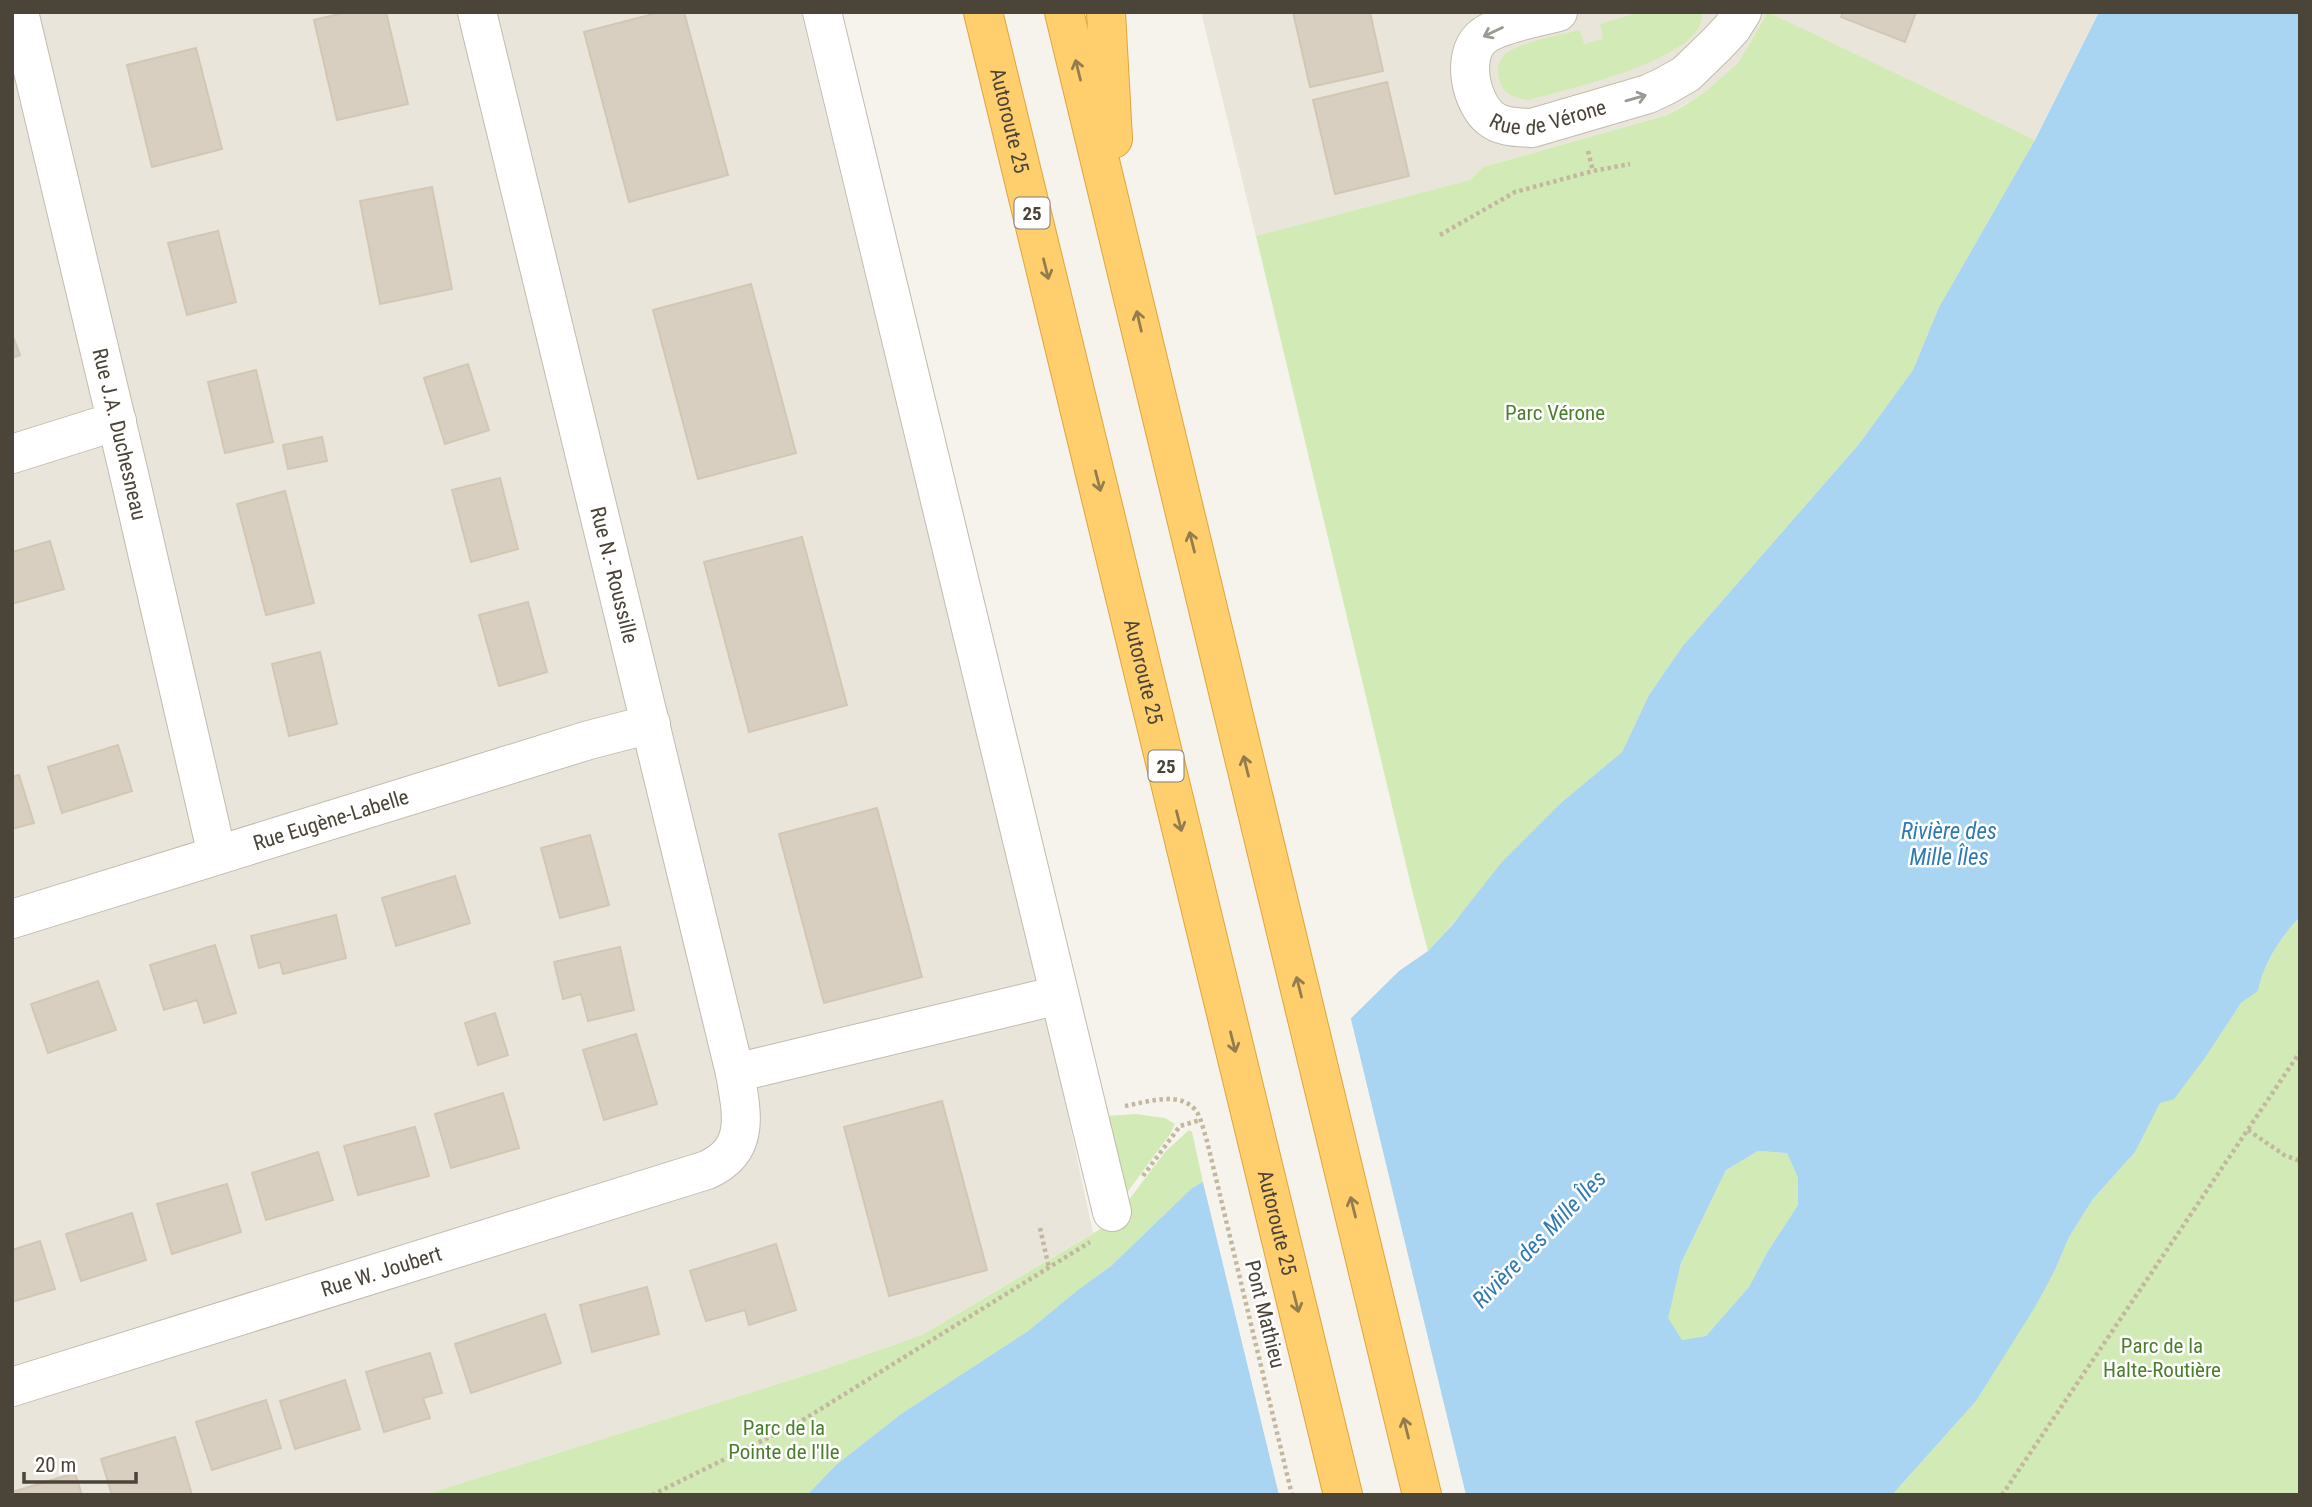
<svg xmlns="http://www.w3.org/2000/svg" width="2312" height="1507" viewBox="0 0 2312 1507" font-family="'Roboto Condensed',sans-serif">
  <style>
    .residential { fill: #eae5da }
    .green { fill: #d2eab5 }
    .water { fill: #a9d4f2; fill-rule: evenodd }
    .pier { fill: #f6f3ec }
    .building { fill: #d8cfc1; stroke: #d3c7b4; stroke-width: 2 }
    .lines { fill: none; stroke-linecap: round; stroke-linejoin: round }
    .minor-casing { stroke: #c2bbae; stroke-width: 40 }
    .highway-casing { stroke: #e0a43c; stroke-width: 40 }
    .path { stroke: #c4b79f; stroke-width: 4.5; stroke-dasharray: 3.5 3.5; stroke-linecap: butt }
    .minor { stroke: #fff; stroke-width: 38 }
    .highway { stroke: #ffcf6e; stroke-width: 38 }
    .oneway { stroke: #9c9892 }
    .oneway2 { stroke: #937c4e }
    .labels { text-anchor: middle; stroke-width: 5; stroke-linejoin: round; paint-order: stroke }
    .shield { fill: #fff; stroke: #817c74; stroke-width: 2 }
    .shield-label { font-size: 19px; font-weight: bold; fill: #4b4439 }
    .street-label { font-size: 21px; fill: #4b4439; stroke: #fff }
    .park-label { font-size: 21px; fill: #4a7f2a; stroke: #fff }
    .water-label { font-size: 23px; font-style: italic; fill: #2e7ab2; stroke: #fff }
  </style>
  <rect width="100%" height="100%" fill="#f6f3ec"/>
  <g class="residential">
    <polygon points="12,12 801,12 1056,1060 1093,1233 922,1335 819,1371 424,1495 12,1495"/>
    <polygon points="1201,12 2099,12 2035,140 1768,12 1738,63 1701,95 1664,116 1483,167 1470,180 1256,236"/>
  </g>
  <g class="green">
    <path d="M1641,12H1702C1709,59 1563,90 1528,100C1515,98 1502,94 1499,79C1497,72 1497,64 1502,58C1511,43 1562,35 1580,30L1584,44L1603,39L1600,24Z"/>
    <polygon points="1768,12 2035,140 1939,307 1913,370 1859,444 1682,647 1649,695 1622,752 1562,802 1428,951 1414,898 1256,236 1470,180 1483,167 1664,116 1680,108 1701,95 1738,63"/>
    <path d="M2300,917V1495H1892L1976,1401L2055,1270L2069,1237L2093,1199L2135,1152L2160,1102L2207,1055L2241,1003L2258,991C2263,965 2281,936 2300,917Z"/>
    <polygon points="1136,1114 1165,1118 1175,1124 1170,1134 1126,1194 1106,1116"/>
    <polygon points="1189,1130 1192,1132 1203,1182 1192,1188 1111,1266 1079,1289 1028,1331 901,1414 836,1465 807,1495 424,1495 819,1371 922,1335 1129,1212 1128,1201 1165,1152"/>
    <polygon points="1758,1151 1787,1153 1798,1178 1798,1205 1768,1251 1749,1287 1706,1336 1682,1340 1667,1318 1681,1263 1726,1170"/>
  </g>
  <path class="water" d="M2099,12H2300V917C2281,936 2263,964 2258,991L2241,1003L2207,1055L2174,1099L2160,1103L2135,1152L2093,1199L2069,1237L2055,1270L2035,1307L1976,1401L1892,1495H807L836,1465L901,1414L1028,1331L1079,1289L1111,1266L1192,1188L1203,1182L1251,1117L1399,971L1428,951L1453,924L1502,862L1562,802L1622,752L1649,695L1682,647L1859,444L1913,370L1939,307L2035,140ZM1758,1151L1787,1153L1798,1178V1205L1768,1251L1749,1287L1706,1336L1682,1340L1668,1318L1681,1263L1726,1170Z"/>
  <polygon class="pier" points="1350,1015 1466,1495 1279,1495 1202,1178 1248,1115"/>
  <g class="building">
    <polygon points="347,12 386,12 408,104 337,120 314,20"/>
    <polygon points="661,12 684,12 728,175 629,202 584,32"/>
    <polygon points="1293,12 1370,12 1383,71 1310,87"/>
    <polygon points="1843,12 1916,12 1905,42 1841,17"/>
    <polygon points="196,48 222,149 152,167 127,65"/>
    <polygon points="1387,82 1409,176 1335,194 1313,100"/>
    <polygon points="432,187 452,289 380,304 360,201"/>
    <polygon points="218,231 236,302 187,315 168,243"/>
    <polygon points="751,284 796,453 698,479 653,310"/>
    <polygon points="12,334 20,355 12,358"/>
    <polygon points="468,364 489,430 445,444 424,378"/>
    <polygon points="256,370 273,442 225,453 208,382"/>
    <polygon points="322,437 327,461 288,469 283,445"/>
    <polygon points="500,478 518,549 471,562 452,490"/>
    <polygon points="285,491 314,603 266,615 237,504"/>
    <polygon points="802,537 847,705 749,732 704,562"/>
    <polygon points="50,541 64,589 12,604 12,552"/>
    <polygon points="528,602 547,672 499,686 479,615"/>
    <polygon points="320,652 337,724 289,736 272,664"/>
    <polygon points="118,745 132,791 62,813 48,767"/>
    <polygon points="19,775 34,823 12,829 12,777"/>
    <polygon points="877,808 922,977 824,1003 779,834"/>
    <polygon points="590,835 609,905 560,918 541,848"/>
    <polygon points="455,876 470,923 396,946 382,898"/>
    <polygon points="336,915 346,958 283,974 280,962 259,968 251,936"/>
    <polygon points="215,945 236,1013 204,1023 197,1000 164,1010 150,965"/>
    <polygon points="620,947 634,1010 588,1021 581,994 563,999 554,962"/>
    <polygon points="98,981 116,1030 48,1053 31,1004"/>
    <polygon points="495,1013 508,1055 478,1065 465,1023"/>
    <polygon points="636,1034 657,1104 604,1120 583,1050"/>
    <polygon points="503,1093 519,1148 451,1168 435,1114"/>
    <polygon points="942,1101 987,1270 889,1296 844,1127"/>
    <polygon points="415,1127 429,1176 358,1195 344,1146"/>
    <polygon points="318,1152 333,1200 266,1220 252,1173"/>
    <polygon points="227,1184 241,1232 172,1254 157,1204"/>
    <polygon points="132,1213 146,1260 81,1281 66,1234"/>
    <polygon points="40,1241 55,1289 12,1302 12,1250"/>
    <polygon points="776,1244 796,1310 749,1325 745,1310 706,1321 690,1271"/>
    <polygon points="647,1287 659,1334 592,1352 580,1305"/>
    <polygon points="545,1314 561,1363 471,1393 455,1344"/>
    <polygon points="430,1353 442,1393 423,1398 430,1418 384,1432 366,1372"/>
    <polygon points="345,1380 360,1429 295,1449 280,1401"/>
    <polygon points="266,1400 281,1448 212,1470 196,1422"/>
    <polygon points="175,1437 192,1495 112,1495 101,1459"/>
    <polygon points="75,1473 82,1495 12,1495 12,1492"/>
  </g>
  <g class="lines">
    <defs>
      <g id="minor">
        <path id="s1" d="M19,12L129,474L217,855"/>
        <polyline points="822,12 1112,1212"/>
        <path id="s2" d="M1558,12C1537,18 1496,24 1481,38C1461,57 1471,102 1490,118C1502,128 1518,127 1532,128L1648,94L1665,86L1686,74L1716,45L1732,28L1742,12"/>
        <polyline points="12,454 117,421"/>
        <path id="s3" d="M12,919L589,740L651,724"/>
        <polyline points="735,1073 1059,995"/>
        <path id="s4" d="M12,1387L707,1170C751,1150 742,1114 735,1073L477,12"/>
      </g>
      <g id="highway">
        <path id="s5" d="M983,12L1343,1495"/>
        <polyline points="1064,12 1422,1495"/>
        <polyline points="1106,12 1113,139"/>
      </g>
    </defs>
    <use href="#minor" class="minor-casing"/>
    <use href="#highway" class="highway-casing"/>
    <g class="path">
      <polyline points="1588,151 1593,171"/>
      <polyline points="1440,235 1515,192 1593,171 1630,164"/>
      <path d="M1125,1106C1147,1102 1184,1089 1198,1114C1202,1122 1204,1132 1207,1141L1292,1495"/>
      <polyline points="2248,1130 2284,1155 2300,1161"/>
      <polyline points="1143,1176 1180,1126 1200,1120"/>
      <polyline points="1040,1228 1049,1268"/>
      <polyline points="652,1495 798,1423 1090,1242"/>
      <polyline points="2002,1495 2300,1052"/>
    </g>
    <use href="#minor" class="minor"/>
    <use href="#highway" class="highway"/>
  </g>
  <defs><path id="oneway-shaft" d="M-6 0H5M1.5-3L5.5 0L1.5 3" fill="none" stroke-width="1.6" stroke-linecap="round" stroke-linejoin="round" transform="scale(1.75)"/></defs>
  <g class="oneway">
    <use href="#oneway-shaft" transform="translate(1493 32) rotate(154)"/>
    <use href="#oneway-shaft" transform="translate(1636 98) rotate(-16)"/>
  </g>
  <g class="oneway2">
    <use href="#oneway-shaft" transform="translate(1078 70) rotate(-104)"/>
    <use href="#oneway-shaft" transform="translate(1046 269) rotate(76)"/>
    <use href="#oneway-shaft" transform="translate(1139 321) rotate(-103)"/>
    <use href="#oneway-shaft" transform="translate(1098 481) rotate(76)"/>
    <use href="#oneway-shaft" transform="translate(1192 542) rotate(-104)"/>
    <use href="#oneway-shaft" transform="translate(1246 766) rotate(-104)"/>
    <use href="#oneway-shaft" transform="translate(1179 821) rotate(76)"/>
    <use href="#oneway-shaft" transform="translate(1299 987) rotate(-104)"/>
    <use href="#oneway-shaft" transform="translate(1233 1042) rotate(76)"/>
    <use href="#oneway-shaft" transform="translate(1353 1207) rotate(-104)"/>
    <use href="#oneway-shaft" transform="translate(1296 1302) rotate(76)"/>
    <use href="#oneway-shaft" transform="translate(1406 1428) rotate(-104)"/>
  </g>
  <g class="labels">
    <g class="shield">
      <rect x="1014.5" y="197.5" width="35" height="31" rx="5"/>
      <rect x="1148.5" y="750.5" width="35" height="31" rx="5"/>
    </g>
    <g class="shield-label">
      <text x="1032" y="220">25</text>
      <text x="1166" y="773">25</text>
    </g>
    <g class="street-label">
      <text dy="7" stroke="none"><textPath href="#s2" startOffset="231">Rue de Vérone</textPath></text>
      <text dy="7" stroke="none"><textPath href="#s5" startOffset="112">Autoroute 25</textPath></text>
      <text dy="7" stroke="none"><textPath href="#s1" startOffset="434">Rue J.A. Duchesneau</textPath></text>
      <text transform="translate(614 575) rotate(76)" y="7">Rue N.- Roussille</text>
      <text dy="7" stroke="none"><textPath href="#s5" startOffset="679">Autoroute 25</textPath></text>
      <text dy="7" stroke="none"><textPath href="#s3" startOffset="334">Rue Eugène-Labelle</textPath></text>
      <text dy="7" stroke="none"><textPath href="#s5" startOffset="1246">Autoroute 25</textPath></text>
      <text dy="7" stroke="none"><textPath href="#s4" startOffset="387">Rue W. Joubert</textPath></text>
      <text transform="translate(1265 1314) rotate(76)" y="7">Pont Mathieu</text>
    </g>
    <g class="park-label">
      <text x="1555" y="420">Parc Vérone</text>
      <text x="2162" y="1353">Parc de la<tspan x="2162" dy="24">Halte-Routière</tspan></text>
      <text x="784" y="1435">Parc de la<tspan x="784" dy="24">Pointe de l'Ile</tspan></text>
    </g>
    <g class="water-label">
      <text x="1949" y="839">Rivière des<tspan x="1949" dy="26">Mille Îles</tspan></text>
      <text transform="translate(1539 1239) rotate(-46)" y="8">Rivière des Mille Îles</text>
    </g>
  </g>
  <rect width="2312" height="1507" fill="none" stroke="#4b4439" stroke-width="28"/>
  <path d="M24 1472v10h112v-10" fill="none" stroke="#4b4439" stroke-width="3.5"/>
  <text x="35" y="1472" font-size="21" fill="#4b4439" stroke="#ffffff" stroke-width="5" paint-order="stroke">20 m</text>
</svg>
